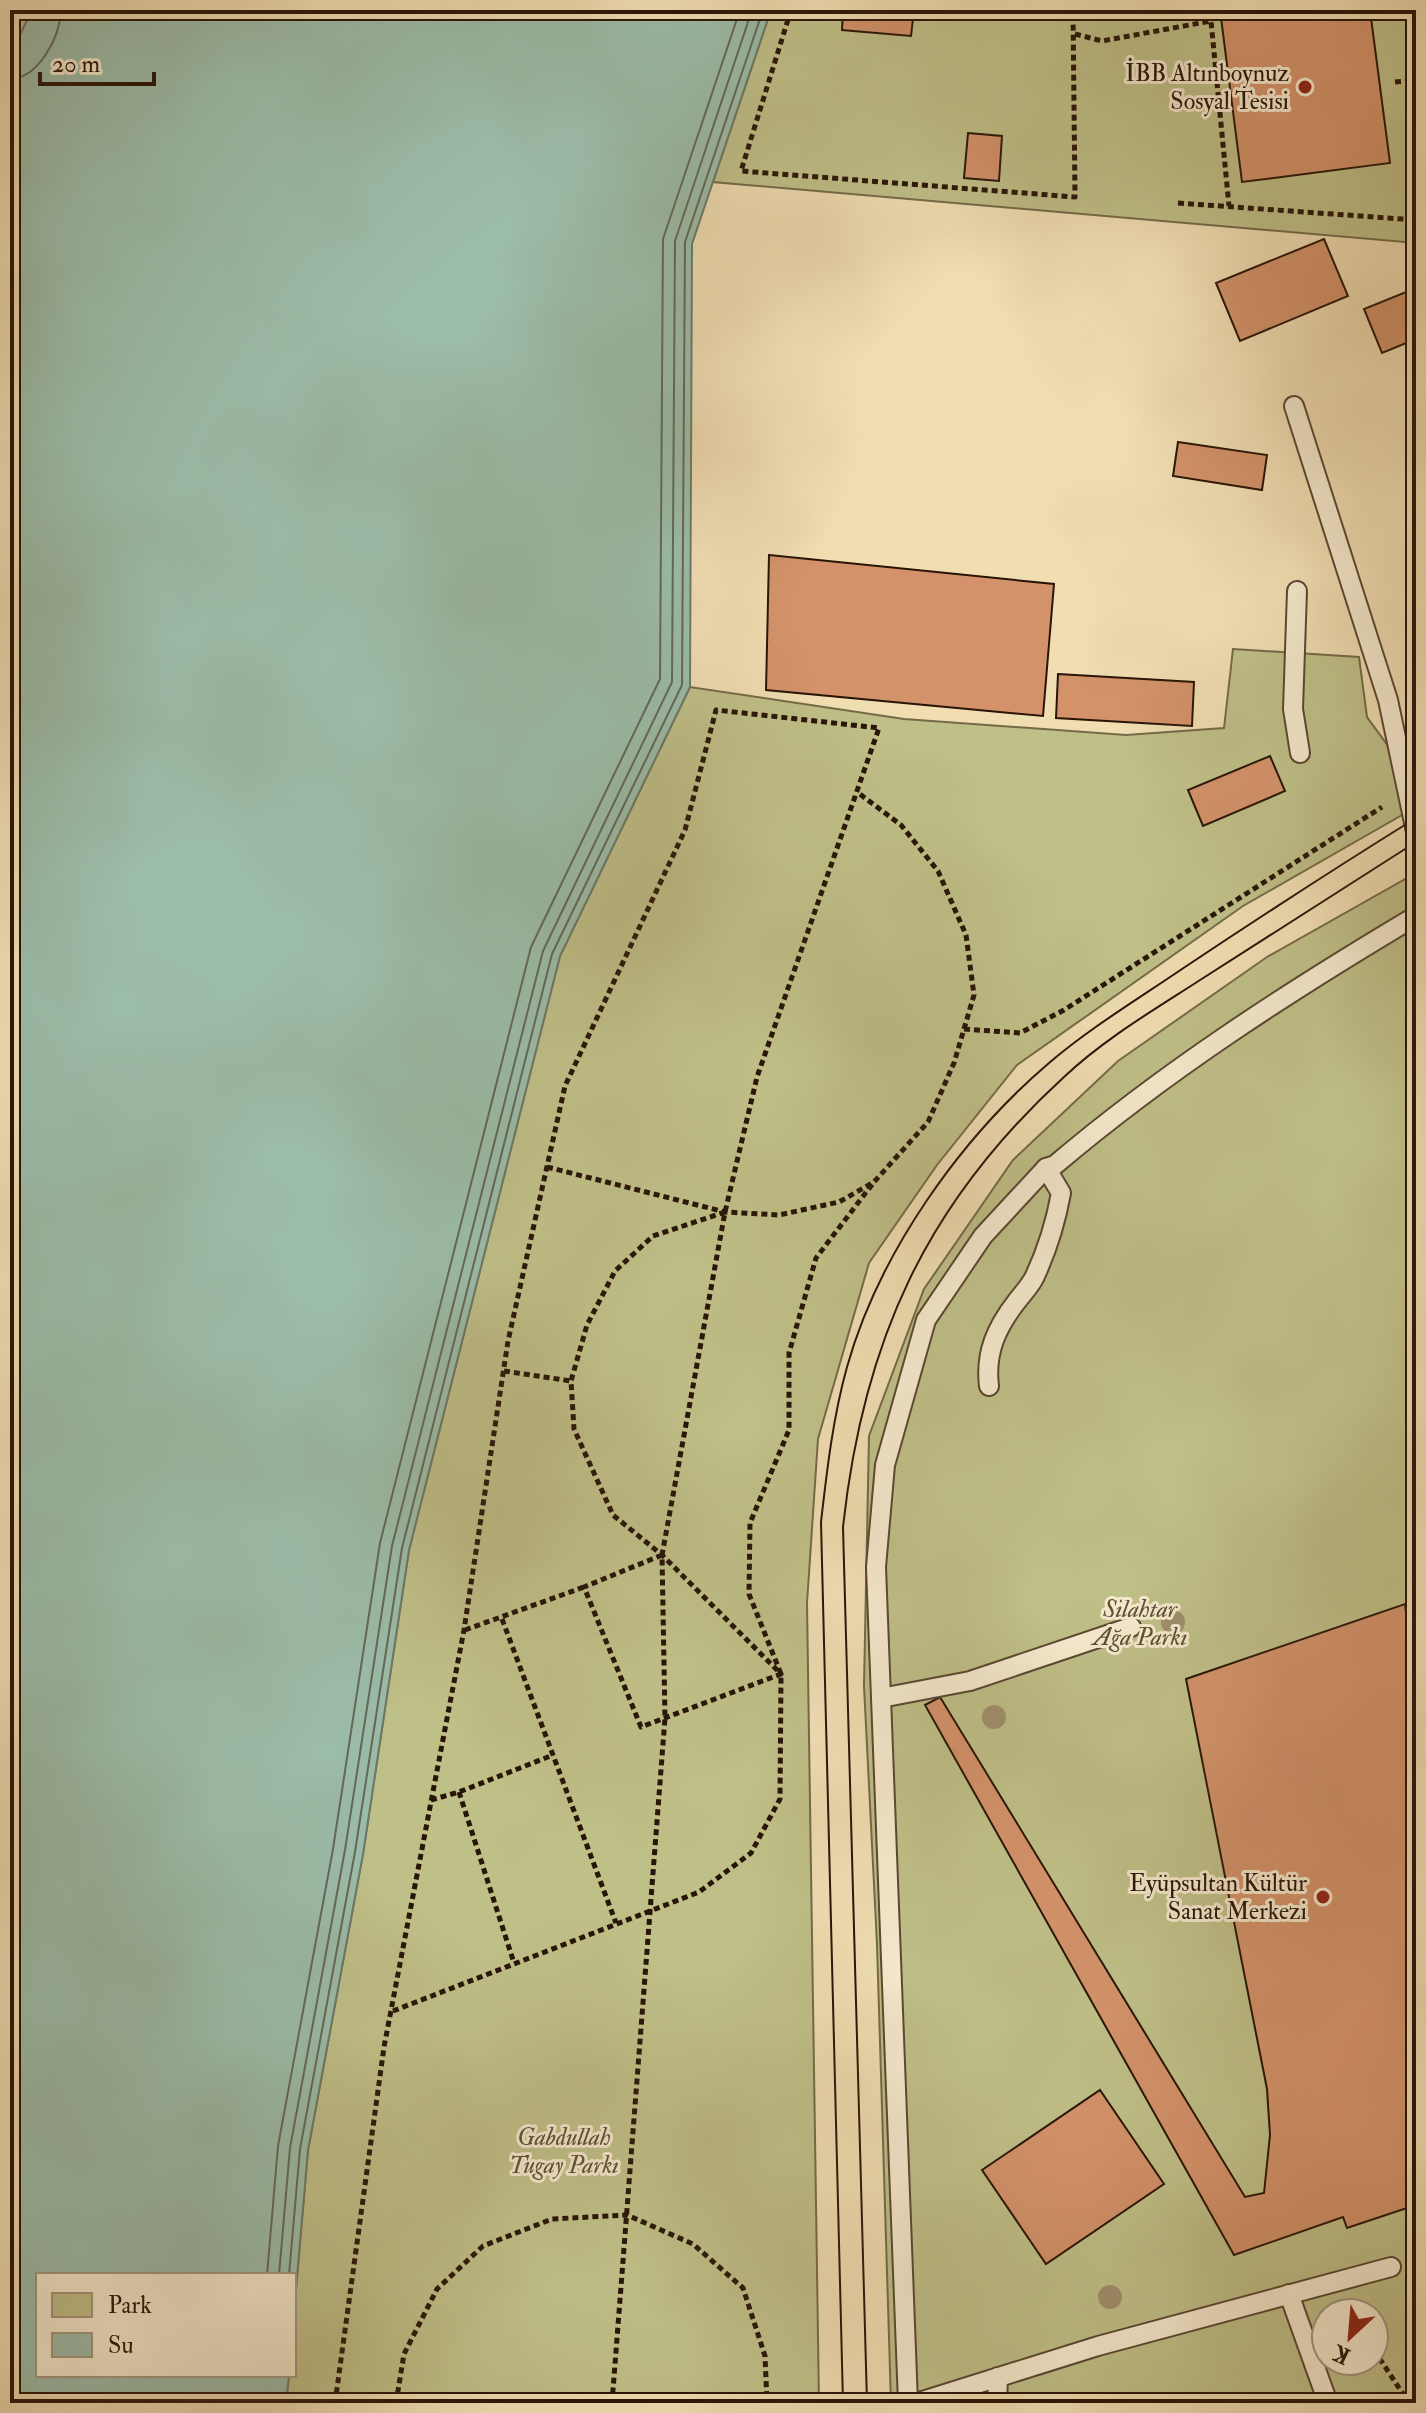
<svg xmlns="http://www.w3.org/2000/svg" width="1426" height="2413" viewBox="0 0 1426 2413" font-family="'IM FELL Double Pica',serif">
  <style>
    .green { fill: #bfbf88; stroke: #746a48; stroke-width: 2; fill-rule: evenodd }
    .water { fill: #9bbca9; stroke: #6d7969; stroke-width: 2 }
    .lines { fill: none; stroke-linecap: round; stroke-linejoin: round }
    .shore { stroke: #626858; stroke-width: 2 }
    .building { fill: #d3926a; stroke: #281508; stroke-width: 2 }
    .lane-casing { stroke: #5a4732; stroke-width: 22 }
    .path { stroke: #281508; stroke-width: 5; stroke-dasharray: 6 4; stroke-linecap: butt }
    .lane { stroke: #f5e9cd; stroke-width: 18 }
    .tram { stroke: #281508; stroke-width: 2 }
    .tree { fill: #9f8f6d }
    .poi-dot { fill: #8f2418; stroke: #f5e9cd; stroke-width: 3 }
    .labels { text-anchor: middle; stroke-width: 6; stroke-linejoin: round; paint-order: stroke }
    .poi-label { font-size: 24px; fill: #281508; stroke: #f5e9cd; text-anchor: end }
    .park-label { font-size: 24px; font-style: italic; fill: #5d5035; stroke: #f5e9cd }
  </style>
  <rect width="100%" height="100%" fill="#f0ddb2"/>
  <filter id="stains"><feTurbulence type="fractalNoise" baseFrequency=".0025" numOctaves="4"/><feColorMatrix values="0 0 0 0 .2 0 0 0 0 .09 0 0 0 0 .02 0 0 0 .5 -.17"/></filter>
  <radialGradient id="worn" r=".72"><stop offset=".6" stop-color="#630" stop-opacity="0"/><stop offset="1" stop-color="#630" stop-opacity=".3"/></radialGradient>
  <g class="green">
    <polygon points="10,10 32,10 10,56"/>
    <polygon points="771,10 1416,10 1416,243 713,182"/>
    <polygon points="1233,649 1359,657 1367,717 1416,784 1416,807 1243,906 1017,1065 937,1165 869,1263 818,1439 807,1603 819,2403 286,2403 289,2375 294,2375 294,2312 308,2150 363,1854 409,1550 560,956 690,687 904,719 1126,735 1224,728"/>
    <path d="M1416,873V2403H891L877,1944L864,1686L869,1436L924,1289L1013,1160L1118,1061L1267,957ZM1326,2313H1374V2361H1326Z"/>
  </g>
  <polygon class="water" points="32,10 771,10 692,244 690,687 560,956 409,1550 363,1854 308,2150 294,2312 294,2275 38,2275 38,2375 289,2375 286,2403 10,2403 10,56"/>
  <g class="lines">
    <g class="shore">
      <path d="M10,79C39,78 60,37 61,10"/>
      <polyline points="267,2275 278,2146 333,1849 380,1543 531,947 660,679 663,239 740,10"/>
      <polyline points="279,2275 290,2148 345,1850 392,1546 543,951 672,682 675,241 752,10"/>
      <polyline points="289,2275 300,2149 355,1852 402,1548 552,954 682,685 685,242 763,10"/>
    </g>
  </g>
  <g class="building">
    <polygon points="843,10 914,10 911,36 842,30"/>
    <polygon points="1220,10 1370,10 1390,163 1242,182"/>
    <polygon points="968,133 1002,136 999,181 964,178"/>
    <polygon points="1324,239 1348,296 1240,341 1216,283"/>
    <polygon points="1416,288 1416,339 1382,353 1364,309"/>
    <polygon points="1178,442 1267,455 1262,490 1173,476"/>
    <polygon points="769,555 1054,584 1043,716 766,690"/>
    <polygon points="1058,674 1194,682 1192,726 1056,718"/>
    <polygon points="1270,756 1285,791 1203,826 1188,790"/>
    <polygon points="1405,1604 1416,1697 1416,2205 1347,2228 1343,2217 1234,2255 925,1705 940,1697 1245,2197 1264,2193 1270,2135 1267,2089 1186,1679"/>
    <polygon points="1100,2090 1164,2184 1046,2264 982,2170"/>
  </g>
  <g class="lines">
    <defs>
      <g id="lane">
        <polyline points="1294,406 1388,700 1416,832"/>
        <polyline points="1297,591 1293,709 1300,753"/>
        <path d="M989,1386C985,1353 996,1328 1017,1301C1023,1293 1031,1285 1035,1276C1047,1250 1056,1221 1061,1193L1046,1168"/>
        <polyline points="881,1698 970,1681 1131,1627"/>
        <polyline points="1289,2294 1328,2403"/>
        <path d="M908,2403L876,1567L885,1465L926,1320L983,1236L1046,1168L1055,1165C1167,1070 1290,991 1416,916"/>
        <polyline points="916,2403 1098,2346 1391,2267"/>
        <polyline points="997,2403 998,2377"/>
      </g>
    </defs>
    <use href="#lane" class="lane-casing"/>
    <g class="path">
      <polyline points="791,10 741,171 1075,197 1073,10"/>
      <polyline points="1075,34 1102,41 1211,21 1229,206"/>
      <polyline points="1395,82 1416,80"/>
      <polyline points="1178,203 1416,220"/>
      <polyline points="964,1029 1020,1033 1064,1010 1382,807"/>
      <polyline points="547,1167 725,1212 779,1215 839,1202 874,1182 928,1122 954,1063 974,995 966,935 938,871 901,825 857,792"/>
      <polyline points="504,1371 571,1381"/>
      <polyline points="662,1555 584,1587 641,1727 781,1674 662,1555 613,1515 574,1429 571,1381 587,1325 615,1271 653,1236 725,1212"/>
      <polyline points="502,1619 616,1923"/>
      <polyline points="465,1630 584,1587"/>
      <polyline points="459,1792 514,1963"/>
      <polyline points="431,1800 459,1792 553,1755"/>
      <polyline points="393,2011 699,1892 751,1853 780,1799 781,1674 749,1594 750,1523 789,1430 789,1353 816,1258 874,1182"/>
      <polyline points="1374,2350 1409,2403"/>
      <polyline points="335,2401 370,2403"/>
      <polyline points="335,2403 384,2047 464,1630 508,1341 565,1086 685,830 716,710 879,728 757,1077 725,1212 662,1555 665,1718 612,2403"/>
      <polyline points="396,2403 404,2354 437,2289 483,2246 552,2219 627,2215 693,2244 743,2288 765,2356 767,2403"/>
    </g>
    <use href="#lane" class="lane"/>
    <g class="tram">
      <path d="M843,2403L821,1522C827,1470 833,1417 847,1367C879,1253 960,1139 1049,1063C1090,1028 1138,999 1182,969C1260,917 1337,867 1416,818"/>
      <path d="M867,2403L843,1527C863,1342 926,1203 1064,1077C1103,1040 1152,1011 1197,982C1270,935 1343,888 1416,842"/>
    </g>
  </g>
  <g class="tree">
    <circle cx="1173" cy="1622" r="12"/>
    <circle cx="994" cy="1717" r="12"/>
    <circle cx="1110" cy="2297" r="12"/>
  </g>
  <g class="poi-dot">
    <circle cx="1305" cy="87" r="8"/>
    <circle cx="1323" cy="1897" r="8"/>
  </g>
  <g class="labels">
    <g class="poi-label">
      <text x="1289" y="81">İBB Altınboynuz<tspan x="1289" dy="28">Sosyal Tesisi</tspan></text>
      <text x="1307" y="1891">Eyüpsultan Kültür<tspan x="1307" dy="28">Sanat Merkezi</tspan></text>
    </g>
    <g class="park-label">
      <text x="1140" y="1617">Silahtar<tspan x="1140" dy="28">Ağa Parkı</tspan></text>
      <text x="564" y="2145">Gabdullah<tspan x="564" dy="28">Tugay Parkı</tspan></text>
    </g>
  </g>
  <rect width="1426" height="2413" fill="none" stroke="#f0ddb2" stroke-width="40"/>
  <rect x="12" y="12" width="1402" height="2389" fill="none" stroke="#281508" stroke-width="4"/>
  <rect x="20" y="20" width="1386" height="2373" fill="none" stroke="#281508" stroke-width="2"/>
  <rect x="36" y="2273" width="260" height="104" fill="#f5e9cd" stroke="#a3947e" stroke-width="2"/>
  <rect x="52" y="2293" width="40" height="24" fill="#bfbf88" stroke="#a3947e" stroke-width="2"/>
  <text x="108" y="2313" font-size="24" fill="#281508">Park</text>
  <rect x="52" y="2333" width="40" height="24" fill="#9bbca9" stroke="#a3947e" stroke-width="2"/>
  <text x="108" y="2353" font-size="24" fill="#281508">Su</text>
  <g transform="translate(1350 2337) rotate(206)"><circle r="38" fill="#f5e9cd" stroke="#a3947e" stroke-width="2"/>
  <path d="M0-6L14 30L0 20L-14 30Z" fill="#8f2418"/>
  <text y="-12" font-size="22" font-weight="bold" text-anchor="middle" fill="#281508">K</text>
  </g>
  <path d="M40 72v12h114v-12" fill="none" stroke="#281508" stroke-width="4"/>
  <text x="52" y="72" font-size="24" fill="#281508" stroke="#f5e9cd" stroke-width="6" paint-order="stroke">20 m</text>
  <rect width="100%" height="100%" filter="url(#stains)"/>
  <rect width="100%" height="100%" fill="url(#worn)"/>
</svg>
